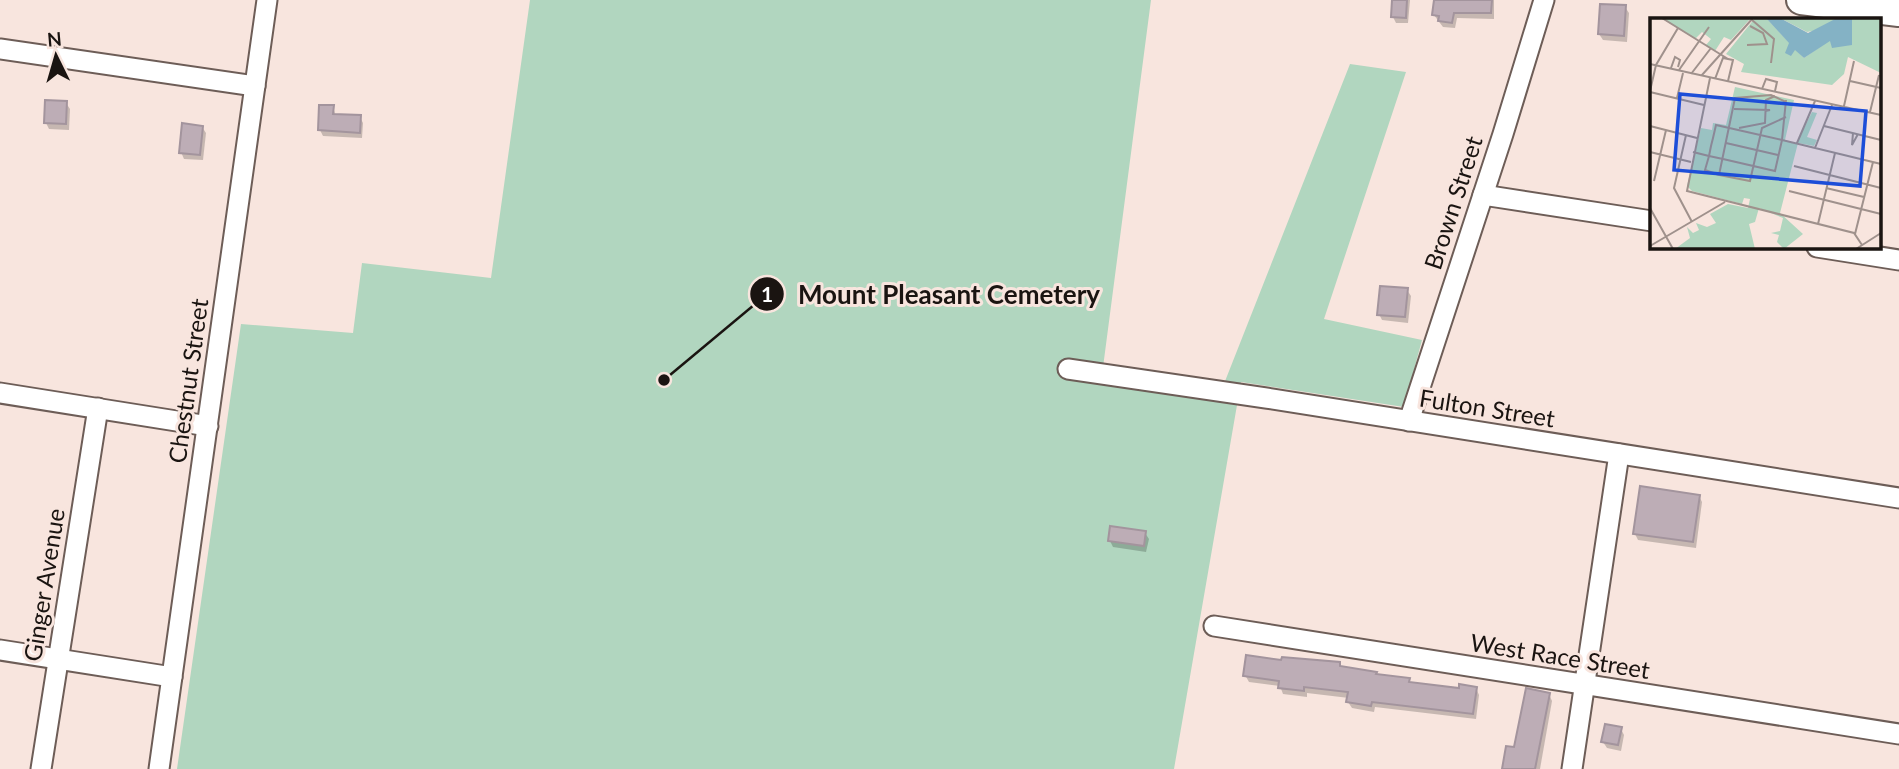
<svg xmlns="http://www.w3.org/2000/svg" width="1899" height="769" viewBox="0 0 1899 769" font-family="Lato,sans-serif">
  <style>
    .green { fill: #b1d6bf }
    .shadow { fill: #0003 }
    .building { fill: #bdadb6; stroke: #a3949d; stroke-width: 2 }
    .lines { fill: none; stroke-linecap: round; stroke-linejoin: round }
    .minor-casing { stroke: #6d5d57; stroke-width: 23 }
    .highway-casing { stroke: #6d5d57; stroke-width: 32 }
    .minor { stroke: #fff; stroke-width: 19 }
    .highway { stroke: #fff; stroke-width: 28 }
    .labels { text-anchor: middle; stroke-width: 6; stroke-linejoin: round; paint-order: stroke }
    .street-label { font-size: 24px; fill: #1a1411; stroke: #f8e5de }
    .inset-road { fill: none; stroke: #9f918c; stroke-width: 2 }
    .view { fill: #1d4ed8; fill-opacity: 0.15; stroke: #1d4ed8; stroke-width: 3.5 }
    .inset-edge { fill: none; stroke: #1a1411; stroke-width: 3.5 }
    .leader { fill: none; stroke: #1a1411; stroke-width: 2.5 }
    .callout-dot { fill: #1a1411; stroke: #f8e5de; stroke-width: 2.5 }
    .mark-label { font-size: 21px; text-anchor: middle; font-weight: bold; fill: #fff }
    .callout-label { font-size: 26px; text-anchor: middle; font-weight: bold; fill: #1a1411; stroke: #f8e5de; stroke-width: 6; stroke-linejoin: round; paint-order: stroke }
  </style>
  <rect width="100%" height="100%" fill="#f8e5de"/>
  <polygon class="green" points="530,0 1151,0 1102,375 1218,399 1350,64 1406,72 1324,319 1422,340 1404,407 1241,382 1174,769 177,769 241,324 353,333 362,263 491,278"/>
  <g class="shadow">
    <polygon points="1394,0 1410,0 1408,23 1396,23 1393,17"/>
    <polygon points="1436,0 1494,0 1494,19 1457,18 1455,28 1443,27 1434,15"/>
    <polygon points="1625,7 1629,13 1627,42 1603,40 1599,34"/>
    <polygon points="66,103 70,109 69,130 49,129 46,123"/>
    <polygon points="333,107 336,116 360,117 363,123 362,138 323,136 320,130"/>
    <polygon points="202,127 206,133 203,160 184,159 181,152"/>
    <polygon points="1407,290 1411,296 1408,323 1382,320 1379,314"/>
    <polygon points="1699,496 1702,502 1696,548 1638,540 1635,534"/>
    <polygon points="1145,533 1149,539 1146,552 1113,547 1110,541"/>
    <polygon points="1283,662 1339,663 1341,668 1376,673 1377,676 1409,679 1411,684 1460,690 1476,688 1479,695 1476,719 1375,707 1374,712 1352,708 1348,702 1349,698 1307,693 1307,697 1283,694 1280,686 1249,682 1245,675"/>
    <polygon points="1549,694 1552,701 1540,769 1504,769"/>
    <polygon points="1621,729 1624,735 1621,751 1607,748 1603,742"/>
  </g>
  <g class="building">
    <polygon points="1392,0 1407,0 1406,18 1391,17"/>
    <polygon points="1434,0 1492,0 1491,13 1454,13 1452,23 1438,21 1439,16 1432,15"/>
    <polygon points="1600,4 1626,5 1624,36 1598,34"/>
    <polygon points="45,100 67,101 66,124 44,123"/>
    <polygon points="319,105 334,105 333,114 361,115 360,133 318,130"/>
    <polygon points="182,123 203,126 200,155 179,153"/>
    <polygon points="1380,286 1408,288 1405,317 1377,315"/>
    <polygon points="1640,486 1700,495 1693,542 1633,534"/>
    <polygon points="1110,526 1146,531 1144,546 1108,541"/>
    <polygon points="1246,655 1281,660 1282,657 1340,662 1340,666 1377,672 1376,674 1410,678 1409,682 1459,688 1459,684 1477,687 1473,714 1372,702 1371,706 1346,702 1348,692 1304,687 1304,691 1278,688 1279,681 1243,676"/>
    <polygon points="1526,688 1550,693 1535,769 1502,769 1506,746 1514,747"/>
    <polygon points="1605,724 1622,727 1618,745 1601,742"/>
  </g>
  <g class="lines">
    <defs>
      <g id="minor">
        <polyline points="0,49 255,86"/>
        <polyline points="1483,195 1652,221"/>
        <polyline points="1817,247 1899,260"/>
        <polyline points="1068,369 1266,398 1899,498"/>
        <polyline points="0,393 208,426"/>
        <polyline points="1409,421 1503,134 1544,0"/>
        <polyline points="1214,626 1899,734"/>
        <polyline points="0,650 172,677"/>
        <polyline points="41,769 98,408"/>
        <polyline points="159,769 267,0"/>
        <polyline points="1572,769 1619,454"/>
      </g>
      <polyline id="highway" points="1801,0 1899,12"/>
    </defs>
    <use href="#minor" class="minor-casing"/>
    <use href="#highway" class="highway-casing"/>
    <use href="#minor" class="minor"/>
    <use href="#highway" class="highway"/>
  </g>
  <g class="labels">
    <g class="street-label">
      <text transform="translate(1454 203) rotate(-72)" y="8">Brown Street</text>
      <text transform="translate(189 381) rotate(-82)" y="8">Chestnut Street</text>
      <text transform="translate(1487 409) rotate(9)" y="8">Fulton Street</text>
      <text transform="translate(45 585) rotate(-81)" y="8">Ginger Avenue</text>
      <text transform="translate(1560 657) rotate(9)" y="8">West Race Street</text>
    </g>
  </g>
  <g transform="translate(1650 18)">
    <rect width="231" height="231" fill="#f8e5de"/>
    <path d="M11,0H101L81,22L74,19L65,33L56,27L61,21L52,14L45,21ZM105,0H116L154,40L180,22L202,27V0H231V55L198,39L194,56L182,67L91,54L94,46L76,36ZM130,0H188V2L180,10L157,14ZM85,69L144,82L135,122L146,126L162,94L167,95L157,119L167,122L164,128L148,125L130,195L153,216L134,231L127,224L129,217L121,215L130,213L133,200L109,190L105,204L99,206L105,231H25L40,220L37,209L43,215L49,212L46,205L57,209L66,205L60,196L78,186L98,190L100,181L94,180L92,186L42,173L37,168L51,110L62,112L63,105L76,107Z" fill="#b1d6bf"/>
    <path d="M116,0H130L158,15L187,0H202V27L182,30L180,23L154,40L145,32L141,38L135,35L139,25Z" fill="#84b2c5"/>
    <path class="inset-road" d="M12,0L78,41M102,2L124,21L121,45M97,27L117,26L113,15L100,8M0,46L231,97M21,50L25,39L30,42L28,49M29,52L59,9M41,56L61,30M52,57L103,0M60,60L37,173L204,215L212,227M65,61L73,40L83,42L78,63M200,63L231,70M112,71L116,61L127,64L125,73M0,73L6,47L28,10M0,74L54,87M27,80L33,55M136,82L132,122L231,146M136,84L121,77L85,80L69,157L100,163L112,110L136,99M194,88L204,43M84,91L120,92L115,93M220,94L229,57M0,108L47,120M174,108L231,122M89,110L115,105L116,82L125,78M203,115L202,127L208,116M36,117L24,170L42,204M76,125L128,137M147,125L165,83M165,130L182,87M0,134L41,144M43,134L59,138L73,141L125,153L132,122L66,107L63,120L61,128L59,138L55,152L69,157M144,148L231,170M4,163L16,112M176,170L214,179M139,173L231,196M0,190L23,231M168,206L185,135M205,216L223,144M0,228L75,184M206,231L231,215"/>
    <path class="view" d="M30,76L216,93L210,168L24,152Z"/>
    <rect width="231" height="231" class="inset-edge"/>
  </g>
  <path class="leader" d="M664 380L767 294"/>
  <g class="callout-dot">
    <circle cx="664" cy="380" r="7"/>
    <circle cx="767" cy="294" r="18"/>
  </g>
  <g class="mark-label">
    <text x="767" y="302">1</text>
  </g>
  <g class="callout-label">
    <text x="949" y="304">Mount Pleasant Cemetery</text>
  </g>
  <g transform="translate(56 56) rotate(355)" stroke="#f8e5de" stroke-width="5" paint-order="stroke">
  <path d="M0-5L12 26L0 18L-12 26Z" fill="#1a1411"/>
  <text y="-10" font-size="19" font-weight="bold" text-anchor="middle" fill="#1a1411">N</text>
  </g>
</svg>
